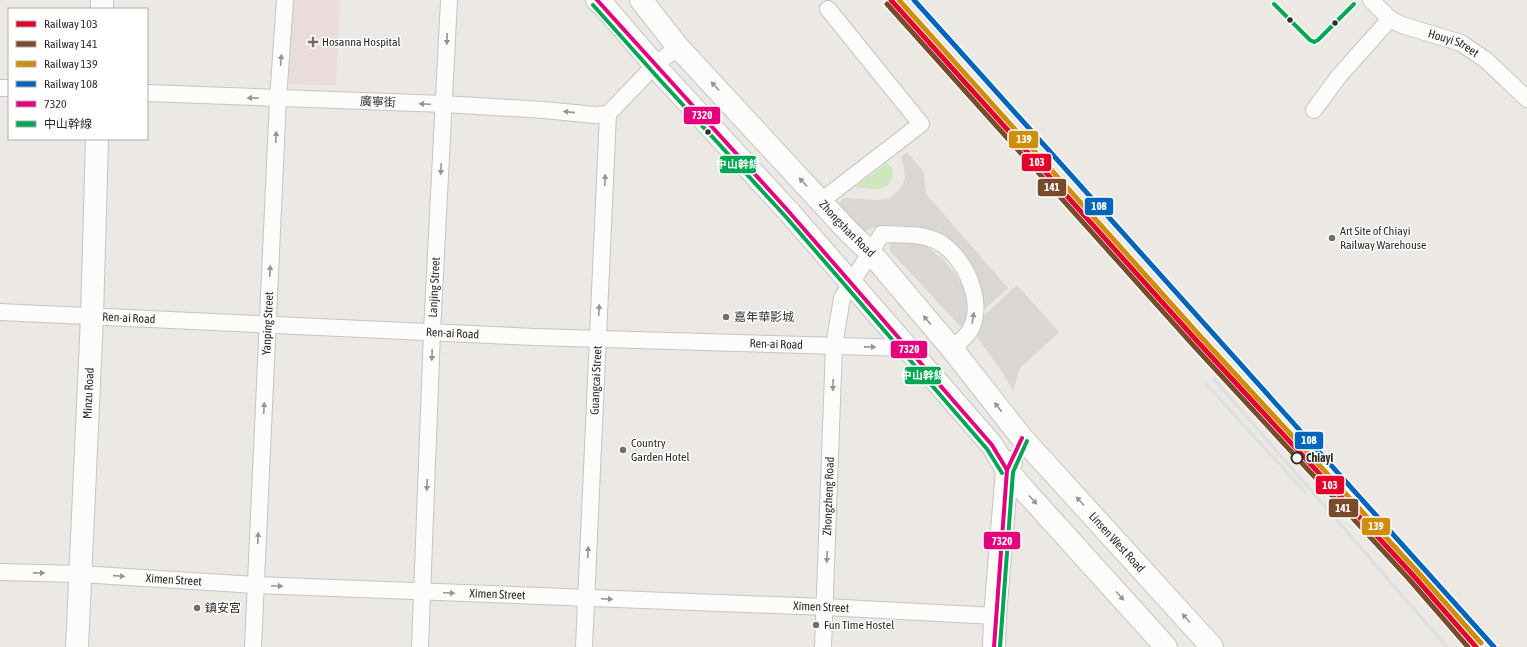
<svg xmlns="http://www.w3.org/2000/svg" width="1527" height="647" viewBox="0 0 1527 647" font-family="'Asap Condensed','Noto Sans TC',sans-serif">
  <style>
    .medical { fill: #e9dcdb }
    .green { fill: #cee6be }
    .plaza { fill: #dad6d2 }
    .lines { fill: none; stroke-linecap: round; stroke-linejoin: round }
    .street-casing { stroke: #c5c4c5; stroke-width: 18 }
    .secondary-casing { stroke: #c5c4c5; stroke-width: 24 }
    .street { stroke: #fcfcfb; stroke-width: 16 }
    .secondary { stroke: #fcfcfb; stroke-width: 22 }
    .rail { stroke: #dfdfe1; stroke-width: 3 }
    .bus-1-casing { stroke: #fff; stroke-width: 7 }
    .bus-2-casing { stroke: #fff; stroke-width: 7 }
    .bus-1 { stroke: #e5007d; stroke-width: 4 }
    .bus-2 { stroke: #00a651; stroke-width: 4 }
    .rail-1-casing { stroke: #fff; stroke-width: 8 }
    .rail-2-casing { stroke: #fff; stroke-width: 8 }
    .rail-3-casing { stroke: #fff; stroke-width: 8 }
    .rail-4-casing { stroke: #fff; stroke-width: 8 }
    .rail-1 { stroke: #e4002b; stroke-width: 5 }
    .rail-2 { stroke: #7a4b2a; stroke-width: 5 }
    .rail-3 { stroke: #cf8e09; stroke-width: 5 }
    .rail-4 { stroke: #0065bd; stroke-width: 5 }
    .oneway { fill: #959594 }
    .bus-dot { fill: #2e2e2e; stroke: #fff; stroke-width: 1.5 }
    .poi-dot { fill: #706f6e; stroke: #fff; stroke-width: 1.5 }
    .stop-dot { fill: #fff; stroke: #2e2e2e; stroke-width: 2 }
    .labels { text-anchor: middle; stroke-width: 3; stroke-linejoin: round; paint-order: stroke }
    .poi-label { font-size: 12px; fill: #2e2e2e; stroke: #fff; text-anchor: start }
    .street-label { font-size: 12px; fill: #2e2e2e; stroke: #fff }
    .stop-label { font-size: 12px; font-weight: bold; fill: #2e2e2e; stroke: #fff; text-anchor: start }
    .line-badge { stroke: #fff; stroke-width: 1.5 }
    .badge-label { font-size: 11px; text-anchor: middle; font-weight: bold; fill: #fff }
  </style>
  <rect width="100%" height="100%" fill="#ece8e4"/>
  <polygon class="medical" points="291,0 340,0 336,85 285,84"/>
  <path class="green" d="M887,163L893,169C893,195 873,189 855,187Z"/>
  <g class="plaza">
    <polygon points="907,152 924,172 926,194 1008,288 985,309 977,276 965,253 944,234 901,225 875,227 863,232 834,205 845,198 879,200 890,198 900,189 905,179 904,166 901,157"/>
    <polygon points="890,242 917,243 926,246 943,259 955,273 969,298 968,317 961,327 890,251"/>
    <polygon points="1017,285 1059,332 1020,368 1013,391 1001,370 977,337 983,316"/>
  </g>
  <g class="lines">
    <defs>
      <g id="street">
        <path id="s1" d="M1371,0L1390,19L1402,25L1461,43L1486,60L1527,99"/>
        <polyline points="0,88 9,88"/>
        <polyline points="147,93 444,104 544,110 595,115 608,114"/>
        <polyline points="1314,110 1339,76 1390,19"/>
        <polyline points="608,114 655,65 678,47"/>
        <polyline points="821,201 921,124 828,9"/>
        <path id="s2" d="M0,312L534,337L906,348"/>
        <path id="s3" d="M0,572L80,574L256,585L825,607L995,616"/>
        <path id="s4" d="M253,647L278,99L285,0"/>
        <path id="s5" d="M420,647L432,332L449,0"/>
        <path id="s6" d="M584,647L608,114"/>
        <path id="s7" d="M823,647L834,346L842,298L882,234C900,235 921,233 937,241C964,255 985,300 971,329C967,336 958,343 953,350"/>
      </g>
      <g id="secondary">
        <polyline points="597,0 605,7 664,76 790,213 992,445 1007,470 1026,492 1166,647"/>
        <path id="s8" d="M641,0L678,47L849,232L871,253L953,350L1022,438L1212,647"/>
        <polyline points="102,9 102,0"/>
        <path id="s9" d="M77,647L92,317L97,139"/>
        <polyline points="994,647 995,616 1007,470 1011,462"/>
      </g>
    </defs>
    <use href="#street" class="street-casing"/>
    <use href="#secondary" class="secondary-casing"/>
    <use href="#street" class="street"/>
    <use href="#secondary" class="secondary"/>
    <g class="rail">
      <polyline points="1214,379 1447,647"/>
      <polyline points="1206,384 1305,492"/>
    </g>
    <defs>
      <g id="bus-1">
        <polyline points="597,0 790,213 992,445 1007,470"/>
        <polyline points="994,647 1007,470 1022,438"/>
      </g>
      <g id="bus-2">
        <polyline points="1274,4 1310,40 1314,42 1318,40 1354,4"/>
        <polyline points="593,5 660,80 786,217 987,449 1002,473"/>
        <polyline points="1000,647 1013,472 1027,441"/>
      </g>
    </defs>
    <use href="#bus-1" class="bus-1-casing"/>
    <use href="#bus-2" class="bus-2-casing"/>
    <use href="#bus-1" class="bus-1"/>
    <use href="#bus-2" class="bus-2"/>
    <defs>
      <polyline id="rail-1" points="891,0 1197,341 1412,574 1476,647"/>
      <polyline id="rail-2" points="887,4 1193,345 1408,578 1468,647"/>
      <polyline id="rail-3" points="899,0 1201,337 1416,570 1481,643"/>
      <polyline id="rail-4" points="914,0 1494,647"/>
    </defs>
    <use href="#rail-1" class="rail-1-casing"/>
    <use href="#rail-2" class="rail-2-casing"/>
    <use href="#rail-3" class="rail-3-casing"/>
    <use href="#rail-4" class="rail-4-casing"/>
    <use href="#rail-1" class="rail-1"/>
    <use href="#rail-2" class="rail-2"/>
    <use href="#rail-3" class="rail-3"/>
    <use href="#rail-4" class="rail-4"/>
  </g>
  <defs><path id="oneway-solid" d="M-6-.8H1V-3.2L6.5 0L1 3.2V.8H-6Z"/></defs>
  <g class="oneway">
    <use href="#oneway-solid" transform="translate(447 39) rotate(92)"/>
    <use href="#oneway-solid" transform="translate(281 60) rotate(-86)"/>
    <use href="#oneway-solid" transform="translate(715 86) rotate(-133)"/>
    <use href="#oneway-solid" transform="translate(253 98) rotate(-177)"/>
    <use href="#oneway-solid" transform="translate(425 104) rotate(-178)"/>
    <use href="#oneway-solid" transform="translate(569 112) rotate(-174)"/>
    <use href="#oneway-solid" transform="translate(276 137) rotate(-87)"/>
    <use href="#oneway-solid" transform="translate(441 169) rotate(93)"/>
    <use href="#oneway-solid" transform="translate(605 180) rotate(-87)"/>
    <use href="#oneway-solid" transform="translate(803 182) rotate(-133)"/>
    <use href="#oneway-solid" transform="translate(270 271) rotate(-87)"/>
    <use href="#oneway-solid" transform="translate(599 310) rotate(-87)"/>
    <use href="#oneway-solid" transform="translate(973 318) rotate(-80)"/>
    <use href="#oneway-solid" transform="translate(927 320) rotate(-130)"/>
    <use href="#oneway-solid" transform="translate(870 347) rotate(1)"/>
    <use href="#oneway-solid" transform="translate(432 355) rotate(92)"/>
    <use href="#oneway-solid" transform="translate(833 385) rotate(92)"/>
    <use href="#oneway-solid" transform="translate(998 407) rotate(-128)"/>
    <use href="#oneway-solid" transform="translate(264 408) rotate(-87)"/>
    <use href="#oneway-solid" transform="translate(427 485) rotate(92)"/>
    <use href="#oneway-solid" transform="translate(1033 500) rotate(48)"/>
    <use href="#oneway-solid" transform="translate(1080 501) rotate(-132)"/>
    <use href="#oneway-solid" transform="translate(258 538) rotate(-87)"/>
    <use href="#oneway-solid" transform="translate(588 552) rotate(-87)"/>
    <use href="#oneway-solid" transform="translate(827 557) rotate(92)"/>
    <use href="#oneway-solid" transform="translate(39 573) rotate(1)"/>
    <use href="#oneway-solid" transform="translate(119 576) rotate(4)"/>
    <use href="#oneway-solid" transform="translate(277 586) rotate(2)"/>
    <use href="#oneway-solid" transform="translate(449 593) rotate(3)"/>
    <use href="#oneway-solid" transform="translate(1120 596) rotate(48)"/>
    <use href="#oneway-solid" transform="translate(607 599) rotate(2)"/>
    <use href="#oneway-solid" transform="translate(1186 618) rotate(-132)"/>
  </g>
  <g class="bus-dot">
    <circle cx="1290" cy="20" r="3.5"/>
    <circle cx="1335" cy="23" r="3.5"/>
    <circle cx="708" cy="132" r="3.5"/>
  </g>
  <g class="poi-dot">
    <path d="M311 36h4v4h4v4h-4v4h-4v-4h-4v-4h4z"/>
    <circle cx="1332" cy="238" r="4"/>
    <circle cx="726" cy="317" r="4"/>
    <circle cx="623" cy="450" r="4"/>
    <circle cx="197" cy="608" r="4"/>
    <circle cx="816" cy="625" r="4"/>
  </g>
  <circle class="stop-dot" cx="1297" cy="458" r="5.5"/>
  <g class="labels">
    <g class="poi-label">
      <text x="322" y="46">Hosanna Hospital</text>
      <text x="1340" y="235">Art Site of Chiayi<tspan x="1340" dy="14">Railway Warehouse</tspan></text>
      <text x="734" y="321">嘉年華影城</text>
      <text x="631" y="447">Country<tspan x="631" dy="14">Garden Hotel</tspan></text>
      <text x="205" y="612">鎮安宮</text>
      <text x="824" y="629">Fun Time Hostel</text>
    </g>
    <g class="street-label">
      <text dy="4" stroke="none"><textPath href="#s1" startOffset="95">Houyi Street</textPath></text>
      <text transform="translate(378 102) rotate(2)" y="4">廣寧街</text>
      <text dy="4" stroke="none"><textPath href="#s8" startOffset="308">Zhongshan Road</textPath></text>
      <text dy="4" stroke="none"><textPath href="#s5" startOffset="360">Lanjing Street</textPath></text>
      <text dy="4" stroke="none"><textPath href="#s2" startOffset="129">Ren-ai Road</textPath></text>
      <text dy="4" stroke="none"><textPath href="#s4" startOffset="324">Yanping Street</textPath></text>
      <text dy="4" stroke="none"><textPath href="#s2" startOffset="453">Ren-ai Road</textPath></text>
      <text dy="4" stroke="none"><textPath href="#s2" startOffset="777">Ren-ai Road</textPath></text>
      <text dy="4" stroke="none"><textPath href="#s6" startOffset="267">Guangcai Street</textPath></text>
      <text dy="4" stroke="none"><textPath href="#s9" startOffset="254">Minzu Road</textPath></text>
      <text dy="4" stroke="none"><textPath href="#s7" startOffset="151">Zhongzheng Road</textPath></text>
      <text dy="4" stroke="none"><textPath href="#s8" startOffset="722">Linsen West Road</textPath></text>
      <text dy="4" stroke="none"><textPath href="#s3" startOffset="174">Ximen Street</textPath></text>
      <text dy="4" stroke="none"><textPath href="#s3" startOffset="498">Ximen Street</textPath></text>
      <text dy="4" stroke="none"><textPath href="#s3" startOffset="822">Ximen Street</textPath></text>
    </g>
    <g class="stop-label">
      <text x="1306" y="462">Chiayi</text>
    </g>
  </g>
  <g class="line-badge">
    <rect x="683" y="106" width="38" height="19" rx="4" fill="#e5007d"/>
    <rect x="1008" y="130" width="31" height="19" rx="4" fill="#cf8e09"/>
    <rect x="1021" y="153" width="31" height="19" rx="4" fill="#e4002b"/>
    <rect x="719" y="155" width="38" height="19" rx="4" fill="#00a651"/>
    <rect x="1037" y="178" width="30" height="19" rx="4" fill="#7a4b2a"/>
    <rect x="1084" y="197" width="30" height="19" rx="4" fill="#0065bd"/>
    <rect x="890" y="340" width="38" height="19" rx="4" fill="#e5007d"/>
    <rect x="904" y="366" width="38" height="19" rx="4" fill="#00a651"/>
    <rect x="1294" y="431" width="30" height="19" rx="4" fill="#0065bd"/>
    <rect x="1315" y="475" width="30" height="20" rx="4" fill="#e4002b"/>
    <rect x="1328" y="498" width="31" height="20" rx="4" fill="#7a4b2a"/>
    <rect x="1361" y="517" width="30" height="19" rx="4" fill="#cf8e09"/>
    <rect x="983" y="531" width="38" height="19" rx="4" fill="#e5007d"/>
  </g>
  <g class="badge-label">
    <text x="702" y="119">7320</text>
    <text x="1024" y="143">139</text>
    <text x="1037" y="166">103</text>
    <text x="738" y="168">中山幹線</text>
    <text x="1052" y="191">141</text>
    <text x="1099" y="210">108</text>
    <text x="909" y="353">7320</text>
    <text x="923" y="379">中山幹線</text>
    <text x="1309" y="444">108</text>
    <text x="1330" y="489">103</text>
    <text x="1343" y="512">141</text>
    <text x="1376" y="530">139</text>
    <text x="1002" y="545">7320</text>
  </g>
  <rect x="8" y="8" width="140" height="132" fill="#ffffff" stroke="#ababab"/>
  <rect x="16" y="21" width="20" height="6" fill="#e4002b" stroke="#ababab"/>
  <text x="44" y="28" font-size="12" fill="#2e2e2e">Railway 103</text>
  <rect x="16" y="41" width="20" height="6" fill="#7a4b2a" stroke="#ababab"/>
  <text x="44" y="48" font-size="12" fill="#2e2e2e">Railway 141</text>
  <rect x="16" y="61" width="20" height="6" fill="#cf8e09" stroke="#ababab"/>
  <text x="44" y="68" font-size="12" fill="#2e2e2e">Railway 139</text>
  <rect x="16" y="81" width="20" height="6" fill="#0065bd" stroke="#ababab"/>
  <text x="44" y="88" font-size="12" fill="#2e2e2e">Railway 108</text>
  <rect x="16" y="101" width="20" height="6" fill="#e5007d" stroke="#ababab"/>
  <text x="44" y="108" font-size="12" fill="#2e2e2e">7320</text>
  <rect x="16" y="121" width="20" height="6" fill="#00a651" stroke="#ababab"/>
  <text x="44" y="128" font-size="12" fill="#2e2e2e">中山幹線</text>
</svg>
